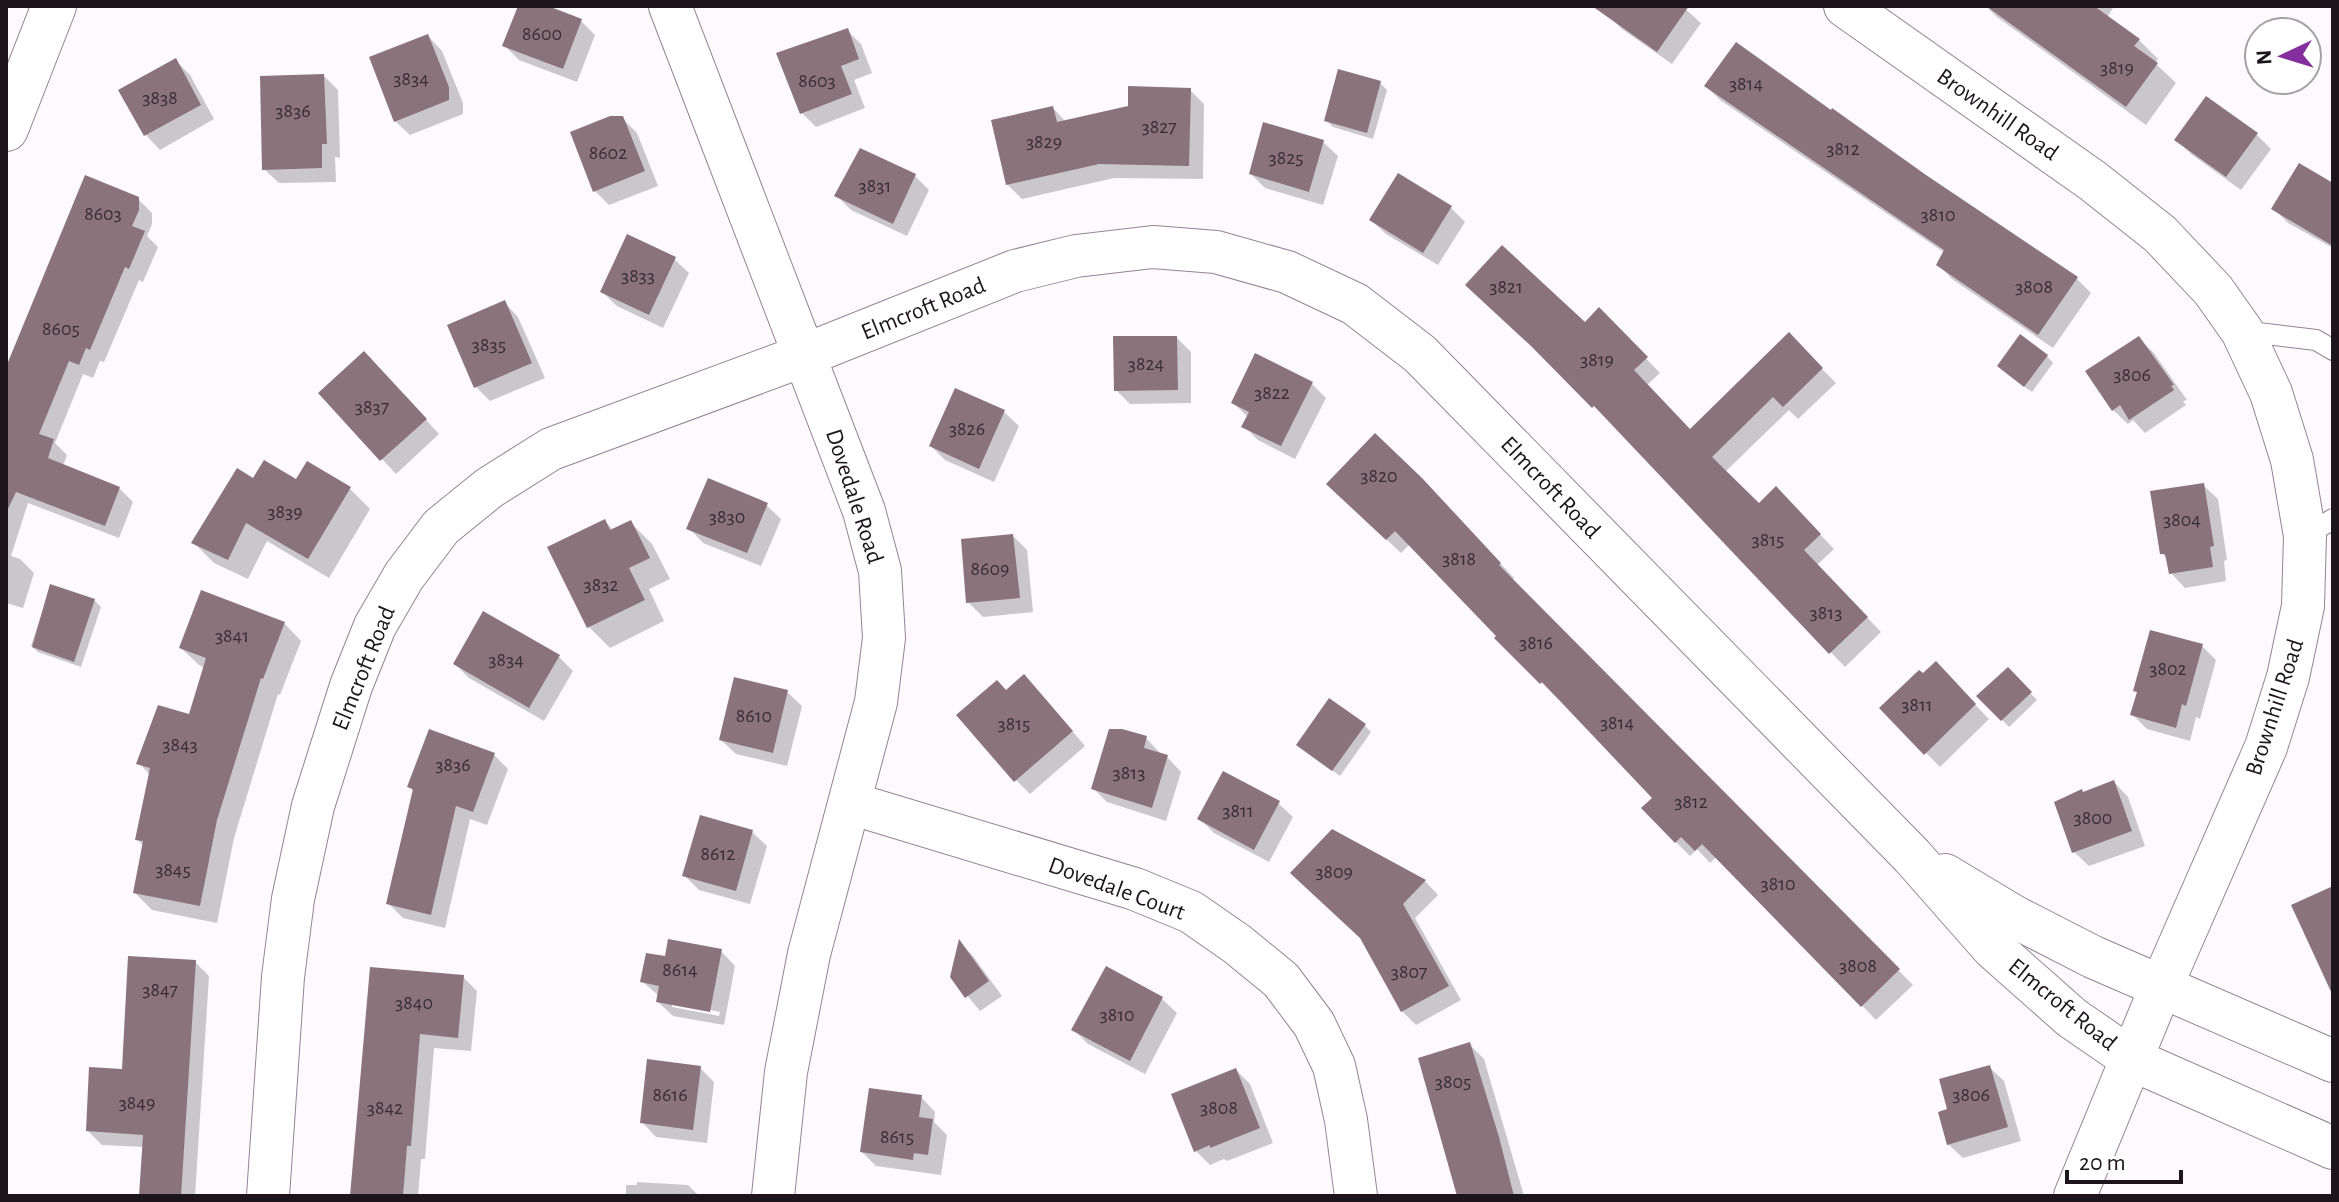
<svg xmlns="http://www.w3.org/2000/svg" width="2339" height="1202" viewBox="0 0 2339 1202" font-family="'Alegreya Sans',sans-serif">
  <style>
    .shadow { fill: #0003; fill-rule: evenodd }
    .building { fill: #8b737b }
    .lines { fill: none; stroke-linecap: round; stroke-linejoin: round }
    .service-casing { stroke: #948494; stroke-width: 22 }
    .minor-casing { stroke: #948494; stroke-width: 44 }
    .tertiary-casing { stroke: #948494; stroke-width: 46 }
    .service { stroke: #fff; stroke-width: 20 }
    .minor { stroke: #fff; stroke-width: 42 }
    .tertiary { stroke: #fff; stroke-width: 44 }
    .labels { text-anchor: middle; stroke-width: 7; stroke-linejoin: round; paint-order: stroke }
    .number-label { font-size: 20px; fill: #382d34 }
    .street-label { font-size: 24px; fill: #1c161c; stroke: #fff }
  </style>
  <rect width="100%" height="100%" fill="#fdf9fd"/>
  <g class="shadow">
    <polygon points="520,6 543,6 581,21 595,35 577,82 519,60 505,46"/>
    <polygon points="1614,6 1682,6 1701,23 1672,64 1622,29 1608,15"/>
    <polygon points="1986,6 2114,6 2107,18 2139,40 2158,59 2155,63 2176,83 2146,125 1997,17"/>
    <polygon points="847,30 861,44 872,73 854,80 865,108 816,127 802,113"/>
    <polygon points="428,36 442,51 463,103 463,114 410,135 395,121"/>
    <polygon points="175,60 190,75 214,119 160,150 146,135 121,90"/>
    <polygon points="324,76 338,90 340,158 335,157 336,182 279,183 264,169"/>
    <polygon points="1380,83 1387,90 1373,139 1333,127 1326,120"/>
    <polygon points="1706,86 1925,177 2076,278 2091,293 2053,348 1952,279 1938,264 1945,253 1720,100"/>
    <polygon points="1190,90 1204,104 1203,179 1114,178 1022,199 1007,184 1053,108 1066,122 1129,108"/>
    <polygon points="622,118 637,133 658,186 609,205 595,191"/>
    <polygon points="2257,135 2271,149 2241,190 2191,154 2177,140"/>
    <polygon points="1323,142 1338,156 1323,205 1265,188 1251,174"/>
    <polygon points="915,176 929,190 907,236 851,210 837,196"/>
    <polygon points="2333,184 2333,248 2288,223 2274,209"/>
    <polygon points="138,199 152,213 152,224 147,236 158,247 143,282 139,280 104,362 100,361 93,378 83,374 55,443 67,455 63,466 119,488 133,502 119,538 28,503 11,556 20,559 34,573 23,608 6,603 6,372"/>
    <polygon points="1450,207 1465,222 1438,265 1386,234 1371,220"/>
    <polygon points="674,259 689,273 663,328 617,306 602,292"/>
    <polygon points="504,302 518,317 545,378 490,401 476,387"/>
    <polygon points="1599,310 1660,373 1647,385 1691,431 1788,335 1836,383 1798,419 1789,410 1725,472 1759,505 1776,489 1834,549 1817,565 1881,632 1845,667 1609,420 1545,357"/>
    <polygon points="1177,338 1191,352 1191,403 1130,404 1116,390"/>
    <polygon points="2138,338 2153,352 2187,400 2183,401 2186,405 2145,433 2133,420 2128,424 2113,410"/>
    <polygon points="2047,356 2053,363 2032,392 2006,373"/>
    <polygon points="378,368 439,434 396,474 321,393"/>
    <polygon points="1312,384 1326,398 1295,459 1258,440 1244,426 1248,417 1233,403"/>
    <polygon points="956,390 1004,412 1019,426 994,482 945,460 931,446"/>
    <polygon points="254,481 296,482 350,489 370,509 329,578 267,541 248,579 214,563 194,543"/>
    <polygon points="2203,485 2218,499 2227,560 2224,561 2226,581 2185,588 2171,573 2168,560 2162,553"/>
    <polygon points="1436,495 1514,578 1512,580 1913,985 1876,1020 1717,856 1710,863 1697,849 1690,856 1676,842 1655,798 1557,695 1556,697 1497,638 1498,636 1410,544 1401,553 1342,498"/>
    <polygon points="766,505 781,519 761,566 703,543 689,528"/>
    <polygon points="605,521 614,531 631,523 652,544 670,579 649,589 664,621 610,648 589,627"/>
    <polygon points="1013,536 1027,550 1033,612 983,617 968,602"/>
    <polygon points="51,586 94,600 101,607 81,667 38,652 31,646"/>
    <polygon points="284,623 301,641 280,695 278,694 234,838 217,923 152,910 135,893 144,847 137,839 150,775 139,763 191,717 205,668 199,665 181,648"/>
    <polygon points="2202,646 2216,660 2200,719 2196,717 2190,741 2147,729 2132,714"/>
    <polygon points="559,657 573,671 544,721 469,678 455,664"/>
    <polygon points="1936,664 1989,719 1940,767 1882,708"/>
    <polygon points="2008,670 2037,700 2009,727 1979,696"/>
    <polygon points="1038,691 1085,746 1030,794 1016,780 1006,692"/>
    <polygon points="787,692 802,706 787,766 736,754 721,740"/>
    <polygon points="1364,725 1371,732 1340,776 1298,745"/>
    <polygon points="1146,738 1160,753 1160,755 1167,757 1181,772 1166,821 1107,802 1093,788"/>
    <polygon points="494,755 508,769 487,825 470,819 445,928 403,918 389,904 414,792 409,787"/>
    <polygon points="2114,782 2128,797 2145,846 2089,866 2074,852 2084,794"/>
    <polygon points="1278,803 1293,817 1269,862 1214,833 1200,819"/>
    <polygon points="752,832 767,846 750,904 699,890 685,876"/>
    <polygon points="1332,832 1425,881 1438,895 1415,918 1461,1000 1416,1025 1402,1011"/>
    <polygon points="960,943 973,956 1002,996 980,1011 952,977"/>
    <path d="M721,951L735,966L724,1025L673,1016L658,1002L659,996L642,981L667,959ZM672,1003L720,1012L719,1016L672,1007Z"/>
    <polygon points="195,962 209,976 195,1196 141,1196 144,1147 102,1145 88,1131"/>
    <polygon points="371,969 463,977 477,991 471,1051 434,1048 425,1159 421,1159 418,1196 351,1196"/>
    <polygon points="1106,969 1162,999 1177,1013 1145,1074 1088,1044 1074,1030"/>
    <polygon points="1470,1045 1484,1059 1524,1196 1459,1196"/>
    <polygon points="1989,1067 2004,1081 2021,1141 1963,1158 1948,1144 1950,1110"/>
    <polygon points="700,1068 714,1082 707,1143 656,1137 642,1122"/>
    <polygon points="1236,1070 1250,1084 1273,1143 1227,1161 1224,1159 1210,1165 1196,1151"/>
    <polygon points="921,1097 935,1112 934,1122 947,1135 941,1175 876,1166 862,1152"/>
    <polygon points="637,1182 688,1185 699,1196 626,1196 626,1185 637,1185"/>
  </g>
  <g class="building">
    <polygon points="518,6 548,6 582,19 563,69 502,46"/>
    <polygon points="1592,6 1689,6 1657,52"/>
    <polygon points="1986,6 2094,6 2140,39 2134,46 2158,63 2126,107"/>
    <polygon points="848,28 859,59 841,66 852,94 800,114 776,53"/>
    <polygon points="428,34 449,87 449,100 394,122 369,57"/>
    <polygon points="1736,42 1831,110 1832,108 1926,175 2078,277 2038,335 1936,265 1944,250 1704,86"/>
    <polygon points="176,58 201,105 144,136 118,90"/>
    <polygon points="1338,69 1381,81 1367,133 1324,121"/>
    <polygon points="324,74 327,144 322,144 322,168 262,170 260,76"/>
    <polygon points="1128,86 1191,88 1189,166 1099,164 1006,185 991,120 1053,106 1057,122 1128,106"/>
    <polygon points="2206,96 2258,133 2226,177 2174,140"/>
    <polygon points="610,116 623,116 645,171 593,192 570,132"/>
    <polygon points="1263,122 1324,140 1309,192 1249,174"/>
    <polygon points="860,148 916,174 893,224 834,196"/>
    <polygon points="2299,163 2333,183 2333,246 2271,209"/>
    <polygon points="1398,173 1452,206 1423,253 1369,220"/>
    <polygon points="85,175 139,197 139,210 132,226 145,231 129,269 125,267 90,350 86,348 79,365 69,361 39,434 54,439 48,458 120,487 105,526 16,492 6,513 6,367"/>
    <polygon points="627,234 676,257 649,315 600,292"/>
    <polygon points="1502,245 1585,322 1599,307 1648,357 1634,370 1690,429 1789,332 1823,368 1783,407 1773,397 1712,457 1759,503 1776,486 1821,534 1804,550 1868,617 1829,654 1594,406 1592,408 1531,346 1465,285"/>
    <polygon points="505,300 532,363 474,388 447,325"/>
    <polygon points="2020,334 2048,355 2024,387 1997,366"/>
    <polygon points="1113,336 1177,336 1178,390 1114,391"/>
    <polygon points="2139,336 2174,385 2171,386 2174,390 2129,420 2120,405 2112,411 2085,371"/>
    <polygon points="364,351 427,419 380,461 318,393"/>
    <polygon points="1255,353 1313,382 1281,446 1241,427 1249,412 1231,403"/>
    <polygon points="955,388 1005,410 979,469 929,446"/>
    <polygon points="1375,433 1422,478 1501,563 1499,565 1900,969 1861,1007 1702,844 1695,851 1681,837 1675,843 1641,808 1652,798 1542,682 1540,684 1494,638 1496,636 1395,531 1386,540 1326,484"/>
    <polygon points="264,460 296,479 307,461 351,487 308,559 246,523 228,560 191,543 237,468 253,478"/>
    <polygon points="708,478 768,503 747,553 686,529"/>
    <polygon points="2204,483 2214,546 2210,547 2213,567 2169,574 2165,554 2160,554 2150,491"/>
    <polygon points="605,519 610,530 631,520 650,558 629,568 645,600 587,628 547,547"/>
    <polygon points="1013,534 1020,598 966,603 961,539"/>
    <polygon points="50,584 95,599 74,662 32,647"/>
    <polygon points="201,590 285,622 263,679 261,678 217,820 200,906 133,893 143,841 135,840 150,768 136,764 158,705 189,714 206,658 179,648"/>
    <polygon points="483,611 560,655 529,708 453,664"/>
    <polygon points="2150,630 2203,644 2186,706 2182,704 2176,728 2130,715 2137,692 2133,691"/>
    <polygon points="1936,661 1976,704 1924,755 1879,708 1919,670 1923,673"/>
    <polygon points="2008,667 2032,692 2001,721 1976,696"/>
    <polygon points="1024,674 1073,731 1014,782 956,715 997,680 1006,690"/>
    <polygon points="734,677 788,690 773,753 719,740"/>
    <polygon points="1329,698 1366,724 1332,771 1296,745"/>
    <polygon points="429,729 495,753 473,812 456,806 431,915 386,904 413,789 407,787"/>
    <polygon points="1109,729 1122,729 1147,736 1144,748 1168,755 1152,808 1091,789"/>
    <polygon points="1223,771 1280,801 1254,850 1197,819"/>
    <polygon points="2114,780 2132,831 2072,853 2054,802 2082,789 2083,792"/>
    <polygon points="700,815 753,830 736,891 682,876"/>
    <polygon points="1332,829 1426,880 1403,904 1449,986 1401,1012 1360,938 1290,873"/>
    <polygon points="2333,886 2333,996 2291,905"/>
    <polygon points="668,939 722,949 710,1012 656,1002 659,986 640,982 646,953 665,956"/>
    <polygon points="959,939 989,981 965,998 950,977"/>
    <polygon points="128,956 196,960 181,1196 139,1196 143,1135 86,1131 89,1067 122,1069"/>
    <polygon points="1106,966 1163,997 1130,1061 1071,1030"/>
    <polygon points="370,967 464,975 458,1038 420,1034 411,1146 407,1146 403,1196 350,1196"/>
    <polygon points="1470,1042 1499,1137 1514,1196 1457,1196 1418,1058"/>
    <polygon points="647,1059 701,1066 693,1130 640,1123"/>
    <polygon points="1990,1065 2008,1127 1947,1145 1938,1112 1947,1109 1939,1079"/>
    <polygon points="1236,1068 1260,1128 1210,1148 1210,1145 1194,1152 1171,1094"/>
    <polygon points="869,1088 922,1095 919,1117 933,1119 928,1155 914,1153 913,1160 860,1152"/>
  </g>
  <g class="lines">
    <defs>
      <g id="service">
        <polyline points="2242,331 2316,340 2333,350"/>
        <polyline points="2305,536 2333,519"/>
      </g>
      <g id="minor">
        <polyline points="670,6 864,511 880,571 884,638 876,702 809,954 786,1072 773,1196"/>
        <polyline points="1845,6 2093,181 2160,234 2213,290 2242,331 2271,393 2292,460 2305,536 2303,606 2288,677 2266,747 2161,987 2075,1196"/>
        <polyline points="850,803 1135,889 1191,912 1237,944 1281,980 1314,1024 1334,1066 1346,1120 1356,1196"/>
        <polyline points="1945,875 2015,917 2093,957 2333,1061"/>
        <polyline points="268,1196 283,977 293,899 313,806 351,686 375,626 404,576 441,527 489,488 551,449 805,355 1015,271 1076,256 1153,247 1216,252 1287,272 1355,304 1420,354 1912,856 1993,948 2072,1018 2133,1060 2333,1148"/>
      </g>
      <polyline id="tertiary" points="6,129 54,6"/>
    </defs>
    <use href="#service" class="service-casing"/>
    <use href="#minor" class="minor-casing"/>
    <use href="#tertiary" class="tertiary-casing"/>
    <use href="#service" class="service"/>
    <use href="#minor" class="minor"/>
    <use href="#tertiary" class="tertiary"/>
  </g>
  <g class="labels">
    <g class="number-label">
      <text x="542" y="40">8600</text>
      <text x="2117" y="74">3819</text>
      <text x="411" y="85">3834</text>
      <text x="817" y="87">8603</text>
      <text x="1746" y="90">3814</text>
      <text x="160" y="104">3838</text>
      <text x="293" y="117">3836</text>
      <text x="1159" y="133">3827</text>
      <text x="1044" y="148">3829</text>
      <text x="1843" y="155">3812</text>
      <text x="608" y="159">8602</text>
      <text x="1286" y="164">3825</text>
      <text x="875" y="192">3831</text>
      <text x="103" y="220">8603</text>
      <text x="1938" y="221">3810</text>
      <text x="638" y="282">3833</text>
      <text x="1506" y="293">3821</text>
      <text x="2034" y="293">3808</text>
      <text x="61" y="335">8605</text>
      <text x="489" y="351">3835</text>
      <text x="1597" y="366">3819</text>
      <text x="1146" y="370">3824</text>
      <text x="2132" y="381">3806</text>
      <text x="1272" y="399">3822</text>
      <text x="372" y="413">3837</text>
      <text x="967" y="435">3826</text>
      <text x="1379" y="482">3820</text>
      <text x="285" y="518">3839</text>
      <text x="727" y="523">3830</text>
      <text x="2182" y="526">3804</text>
      <text x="1768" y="546">3815</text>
      <text x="1459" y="565">3818</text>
      <text x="990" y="575">8609</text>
      <text x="601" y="591">3832</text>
      <text x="1826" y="619">3813</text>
      <text x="232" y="642">3841</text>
      <text x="1536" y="649">3816</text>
      <text x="506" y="666">3834</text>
      <text x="2168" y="675">3802</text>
      <text x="1917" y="711">3811</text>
      <text x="754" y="722">8610</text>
      <text x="1617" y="729">3814</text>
      <text x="1014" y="730">3815</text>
      <text x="180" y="751">3843</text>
      <text x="453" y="771">3836</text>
      <text x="1129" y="779">3813</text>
      <text x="1691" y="808">3812</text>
      <text x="1238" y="817">3811</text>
      <text x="2093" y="824">3800</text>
      <text x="718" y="860">8612</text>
      <text x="173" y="876">3845</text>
      <text x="1334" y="878">3809</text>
      <text x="1778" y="890">3810</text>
      <text x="1858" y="972">3808</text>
      <text x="680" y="976">8614</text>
      <text x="1409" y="978">3807</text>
      <text x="160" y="996">3847</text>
      <text x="414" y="1009">3840</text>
      <text x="1117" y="1021">3810</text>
      <text x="1453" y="1088">3805</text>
      <text x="670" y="1101">8616</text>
      <text x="1971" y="1101">3806</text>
      <text x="137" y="1109">3849</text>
      <text x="385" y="1114">3842</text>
      <text x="1219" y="1114">3808</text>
      <text x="897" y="1143">8615</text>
    </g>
    <g class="street-label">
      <text transform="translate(1998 114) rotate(35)" y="8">Brownhill Road</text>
      <text transform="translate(923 308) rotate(-22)" y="8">Elmcroft Road</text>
      <text transform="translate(1551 487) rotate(46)" y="8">Elmcroft Road</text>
      <text transform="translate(855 496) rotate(72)" y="8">Dovedale Road</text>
      <text transform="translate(363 668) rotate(-68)" y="8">Elmcroft Road</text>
      <text transform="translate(2274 707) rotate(-72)" y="8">Brownhill Road</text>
      <text transform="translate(1117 888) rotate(20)" y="8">Dovedale Court</text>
      <text transform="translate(2063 1004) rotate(39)" y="8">Elmcroft Road</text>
    </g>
  </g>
  <rect width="2339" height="1202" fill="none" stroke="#1c161c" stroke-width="16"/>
  <g transform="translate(2283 56) rotate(266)"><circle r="38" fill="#ffffff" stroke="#a4a2a4" stroke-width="2"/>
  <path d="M0-6L14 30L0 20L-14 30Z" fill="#842f9d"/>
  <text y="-12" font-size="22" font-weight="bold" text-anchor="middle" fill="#1c161c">N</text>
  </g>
  <path d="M2067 1170v12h114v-12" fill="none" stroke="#1c161c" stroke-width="4"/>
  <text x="2079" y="1170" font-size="24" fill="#1c161c" stroke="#ffffff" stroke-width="6" paint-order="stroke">20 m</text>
</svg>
